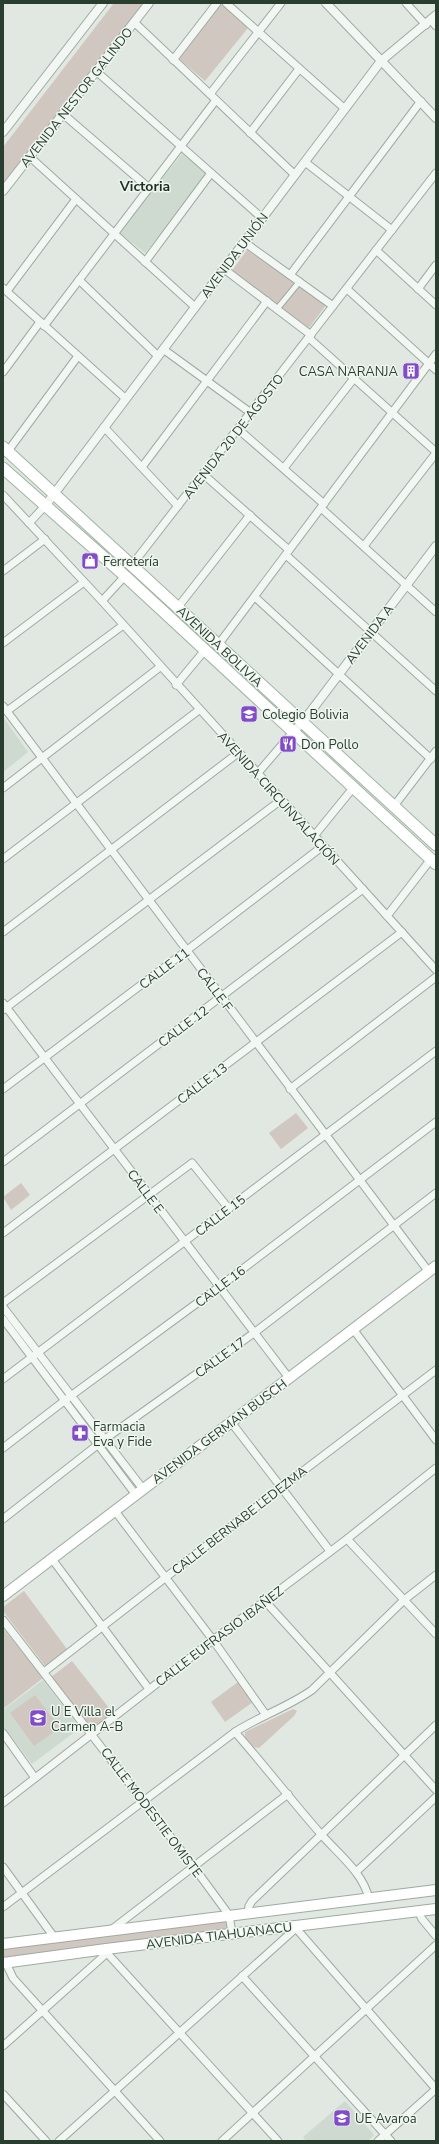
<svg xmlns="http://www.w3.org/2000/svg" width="439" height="2144" viewBox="0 0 439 2144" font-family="'Nunito Sans',sans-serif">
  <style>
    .built { fill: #cedad0 }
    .green { fill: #d1c7c1 }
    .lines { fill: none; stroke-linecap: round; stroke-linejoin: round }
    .pedestrian-casing { stroke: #9eaba1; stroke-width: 7 }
    .minor-casing { stroke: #9eaba1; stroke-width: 9 }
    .tertiary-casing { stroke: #9eaba1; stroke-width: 10 }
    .secondary-casing { stroke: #9eaba1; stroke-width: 12 }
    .primary-casing { stroke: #a0b3a3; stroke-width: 13 }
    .pedestrian { stroke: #f2f7f3; stroke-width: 5 }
    .minor { stroke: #f2f7f3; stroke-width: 7 }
    .tertiary { stroke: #f2f7f3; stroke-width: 8 }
    .secondary { stroke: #fff; stroke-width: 10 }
    .primary { stroke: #fff; stroke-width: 11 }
    .labels { text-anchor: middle; stroke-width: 3; stroke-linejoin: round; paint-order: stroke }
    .street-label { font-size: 13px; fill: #293e2e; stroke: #eff6f0 }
    .poi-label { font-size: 13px; fill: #293e2e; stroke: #eff6f0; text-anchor: start }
    .neighbourhood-label { font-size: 14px; font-weight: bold; fill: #1c2f20; stroke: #eff6f0 }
  </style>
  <rect width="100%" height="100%" fill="#e0e8e1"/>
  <g class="built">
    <polygon points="182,154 208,174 145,253 119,232"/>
    <polygon points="3,717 28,752 3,772"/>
    <polygon points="43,1680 80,1728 32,1764 3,1726 3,1710"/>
    <polygon points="345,2101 374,2135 368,2141 306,2141 303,2137"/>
  </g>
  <g class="green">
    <polygon points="114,3 141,3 142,8 3,188 3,147"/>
    <polygon points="221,4 248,28 205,81 177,57"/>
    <polygon points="247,250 326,305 309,328 231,272"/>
    <polygon points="296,1113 308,1128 281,1149 269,1133"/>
    <polygon points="21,1183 30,1195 11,1210 3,1197"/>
    <polygon points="24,1591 67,1649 45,1666 3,1611 3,1607"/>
    <polygon points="3,1628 43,1678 3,1709"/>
    <polygon points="72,1661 113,1713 92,1729 51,1677"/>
    <polygon points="238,1682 253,1702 225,1722 211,1702"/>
    <polygon points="35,1695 60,1728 34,1746 10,1713"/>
    <polygon points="293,1709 297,1711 294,1716 259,1748 254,1747 245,1737 245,1732"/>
    <polygon points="226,1921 228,1930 3,1960 3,1949"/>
  </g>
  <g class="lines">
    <defs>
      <polyline id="pedestrian" points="277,309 300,281"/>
      <g id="minor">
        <polyline points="226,3 345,109"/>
        <polyline points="406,3 426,25"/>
        <polyline points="431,20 436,26"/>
        <polyline points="134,22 295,175"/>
        <polyline points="173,60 217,3"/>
        <polyline points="96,71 262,218"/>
        <polyline points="210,94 281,3"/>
        <polyline points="63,114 149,188"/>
        <polyline points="250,133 299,69"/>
        <polyline points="30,157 195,307"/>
        <polyline points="305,162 392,230"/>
        <polyline points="244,242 333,306"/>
        <polyline points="376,250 436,305"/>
        <polyline points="145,262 211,173"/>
        <polyline points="224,269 311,335"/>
        <polyline points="290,275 421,101"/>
        <polyline points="79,280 158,356"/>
        <polyline points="3,288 126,399"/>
        <polyline points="347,289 436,370"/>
        <polyline points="418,289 436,265"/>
        <polyline points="7,291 76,199"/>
        <polyline points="44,326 216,100"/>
        <polyline points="309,338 436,452"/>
        <polyline points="163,349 251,413"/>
        <polyline points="3,372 40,322"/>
        <polyline points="104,427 178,506"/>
        <polyline points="238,429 324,504"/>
        <polyline points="8,451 78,356"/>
        <polyline points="142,467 267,301"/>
        <polyline points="284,468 355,377"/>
        <polyline points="203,474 289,550"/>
        <polyline points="3,495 102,601 436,970"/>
        <polyline points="321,508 436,612"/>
        <polyline points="29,523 45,506"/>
        <polyline points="364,546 436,453"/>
        <polyline points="286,555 436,691"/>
        <polyline points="132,565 436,173"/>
        <polyline points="3,571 45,539"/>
        <polyline points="255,597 431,759"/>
        <polyline points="102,601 125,576"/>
        <polyline points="178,607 250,515"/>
        <polyline points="3,643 84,582"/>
        <polyline points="218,645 436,354"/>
        <polyline points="176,685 205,650"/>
        <polyline points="3,706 429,1272"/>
        <polyline points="7,711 122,626"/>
        <polyline points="257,774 293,732"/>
        <polyline points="3,788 160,667"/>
        <polyline points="394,806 436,751"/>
        <polyline points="314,836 353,788"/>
        <polyline points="3,859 199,710"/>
        <polyline points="387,916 431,859"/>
        <polyline points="3,932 238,753"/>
        <polyline points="3,1003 289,1378"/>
        <polyline points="3,1010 281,800"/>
        <polyline points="3,1089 186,951 323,846"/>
        <polyline points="290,1089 436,977"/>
        <polyline points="3,1162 363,889"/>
        <polyline points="3,1233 402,932"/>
        <polyline points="3,1303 192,1163 229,1209"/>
        <polyline points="3,1307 143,1489"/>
        <polyline points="3,1319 136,1495"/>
        <polyline points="353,1329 436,1440"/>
        <polyline points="3,1379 436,1051"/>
        <polyline points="231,1422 330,1551"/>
        <polyline points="3,1448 72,1395 219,1287 436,1122"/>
        <polyline points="115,1511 213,1640 266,1715"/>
        <polyline points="3,1519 105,1439 254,1333 436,1193"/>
        <polyline points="347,1539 436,1634"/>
        <polyline points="52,1559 149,1689"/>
        <polyline points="265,1601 436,1790"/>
        <polyline points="3,1620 193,1866 229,1915 232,1933"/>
        <polyline points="44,1672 282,1487 436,1370"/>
        <path d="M235,1732C264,1765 291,1800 320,1833C338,1854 363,1872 369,1899"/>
        <polyline points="3,1733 35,1778"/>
        <polyline points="3,1803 213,1640 347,1539 436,1468"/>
        <polyline points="3,1867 54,1937"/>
        <polyline points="356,1872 436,1797"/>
        <path d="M3,1907L235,1732C260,1716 288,1707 312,1690L404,1600L436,1575"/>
        <polyline points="418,1911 422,1919 436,1936"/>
        <polyline points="248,1912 249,1906 252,1901 436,1725"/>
        <polyline points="294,1926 436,2089"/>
        <polyline points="111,1930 288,1794"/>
        <polyline points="106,1949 107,1953 278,2141"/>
        <polyline points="6,1963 13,1978 160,2141"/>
        <polyline points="242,1976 391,2141"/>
        <polyline points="3,2046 107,1953"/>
        <polyline points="3,2094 46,2141"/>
        <polyline points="59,2141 295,1929"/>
        <polyline points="222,2141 436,1945"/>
        <polyline points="378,2141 436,2089"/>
      </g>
      <g id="tertiary">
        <polyline points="326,3 436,118"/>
        <polyline points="3,132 103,3"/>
        <polyline points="3,191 149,3"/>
        <polyline points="45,506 381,61 436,15"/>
        <polyline points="293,732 302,723 436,546"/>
      </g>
      <g id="secondary">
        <polyline points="3,1596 436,1266"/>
        <polyline points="3,1944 436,1890"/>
        <polyline points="3,1963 106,1949 436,1909"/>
      </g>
      <g id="primary">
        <polyline points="3,447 436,845"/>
        <polyline points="3,468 125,576 436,864"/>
      </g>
    </defs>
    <use href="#pedestrian" class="pedestrian-casing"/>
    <use href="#minor" class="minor-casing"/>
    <use href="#tertiary" class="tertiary-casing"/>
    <use href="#secondary" class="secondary-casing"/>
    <use href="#primary" class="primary-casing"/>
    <use href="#pedestrian" class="pedestrian"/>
    <use href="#minor" class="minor"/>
    <use href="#tertiary" class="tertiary"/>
    <use href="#secondary" class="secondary"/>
    <use href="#primary" class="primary"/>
  </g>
  <defs>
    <symbol id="building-square" viewBox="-11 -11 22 22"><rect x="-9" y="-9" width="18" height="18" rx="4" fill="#814cc6" stroke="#eff6f0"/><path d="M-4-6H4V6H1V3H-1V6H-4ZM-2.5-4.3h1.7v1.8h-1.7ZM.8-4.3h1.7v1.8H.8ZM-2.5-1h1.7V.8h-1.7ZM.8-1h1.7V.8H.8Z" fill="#fff"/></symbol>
    <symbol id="shop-square" viewBox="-11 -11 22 22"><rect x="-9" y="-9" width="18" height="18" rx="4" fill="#814cc6" stroke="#eff6f0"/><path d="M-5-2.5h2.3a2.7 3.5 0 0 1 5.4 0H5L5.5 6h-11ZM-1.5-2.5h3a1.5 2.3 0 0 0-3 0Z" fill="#fff"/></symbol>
    <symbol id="school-square" viewBox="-11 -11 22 22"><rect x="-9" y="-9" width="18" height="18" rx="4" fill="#814cc6" stroke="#eff6f0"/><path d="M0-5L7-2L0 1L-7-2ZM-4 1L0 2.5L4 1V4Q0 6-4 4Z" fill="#fff"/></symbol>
    <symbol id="restaurant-square" viewBox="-11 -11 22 22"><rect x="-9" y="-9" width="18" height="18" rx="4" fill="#814cc6" stroke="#eff6f0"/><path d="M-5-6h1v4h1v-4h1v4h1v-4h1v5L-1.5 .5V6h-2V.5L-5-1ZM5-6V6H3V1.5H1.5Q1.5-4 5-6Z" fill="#fff"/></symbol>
    <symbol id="pharmacy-square" viewBox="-11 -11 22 22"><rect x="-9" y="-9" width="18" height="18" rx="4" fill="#814cc6" stroke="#eff6f0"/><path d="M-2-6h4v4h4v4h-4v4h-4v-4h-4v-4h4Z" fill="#fff"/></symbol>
  </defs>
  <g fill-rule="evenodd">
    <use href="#building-square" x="401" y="361" width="20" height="20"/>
    <use href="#shop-square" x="80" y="551" width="20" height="20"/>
    <use href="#school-square" x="239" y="704" width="20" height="20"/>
    <use href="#restaurant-square" x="278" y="734" width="20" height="20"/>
    <use href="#pharmacy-square" x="70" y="1423" width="20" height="20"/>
    <use href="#school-square" x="28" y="1708" width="20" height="20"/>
    <use href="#school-square" x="332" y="2108" width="20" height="20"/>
  </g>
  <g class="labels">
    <g class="street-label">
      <text transform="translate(76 97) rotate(-52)" y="5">AVENIDA NESTOR GALINDO</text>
      <text transform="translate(234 255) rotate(-53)" y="5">AVENIDA UNIÓN</text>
      <text transform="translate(233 436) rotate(-52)" y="5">AVENIDA 20 DE AGOSTO</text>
      <text transform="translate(369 634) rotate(-53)" y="5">AVENIDA A</text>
      <text transform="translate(220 646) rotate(43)" y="5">AVENIDA BOLIVIA</text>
      <text transform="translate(279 798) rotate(48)" y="5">AVENIDA CIRCUNVALACIÓN</text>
      <text transform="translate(164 968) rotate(-37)" y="5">CALLE 11</text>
      <text transform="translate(215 989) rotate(53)" y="5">CALLE F</text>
      <text transform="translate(183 1026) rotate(-37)" y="5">CALLE 12</text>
      <text transform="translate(202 1083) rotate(-37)" y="5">CALLE 13</text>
      <text transform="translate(146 1191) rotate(53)" y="5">CALLE E</text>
      <text transform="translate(220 1215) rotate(-37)" y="5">CALLE 15</text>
      <text transform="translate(220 1286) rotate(-37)" y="5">CALLE 16</text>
      <text transform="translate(220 1357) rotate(-36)" y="5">CALLE 17</text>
      <text transform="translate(219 1431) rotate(-37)" y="5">AVENIDA GERMAN BUSCH</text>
      <text transform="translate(239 1520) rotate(-38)" y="5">CALLE BERNABE LEDEZMA</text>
      <text transform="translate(219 1636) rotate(-37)" y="5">CALLE EUFRASIO IBAÑEZ</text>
      <text transform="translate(152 1812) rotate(53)" y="5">CALLE MODESTIE OMISTE</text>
      <text transform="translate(219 1935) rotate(-7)" y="5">AVENIDA TIAHUANACU</text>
    </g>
    <g class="poi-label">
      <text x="398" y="376" text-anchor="end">CASA NARANJA</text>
      <text x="103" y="566">Ferretería</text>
      <text x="262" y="719">Colegio Bolivia</text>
      <text x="301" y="749">Don Pollo</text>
      <text x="93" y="1431">Farmacia<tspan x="93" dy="15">Eva y Fide</tspan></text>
      <text x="51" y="1716">U E Villa el<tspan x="51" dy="15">Carmen A-B</tspan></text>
      <text x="355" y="2123">UE Avaroa</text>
    </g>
    <g class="neighbourhood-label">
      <text x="145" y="191">Victoria</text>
    </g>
  </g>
  <rect width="439" height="2144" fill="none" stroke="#293e2e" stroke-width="8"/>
</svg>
